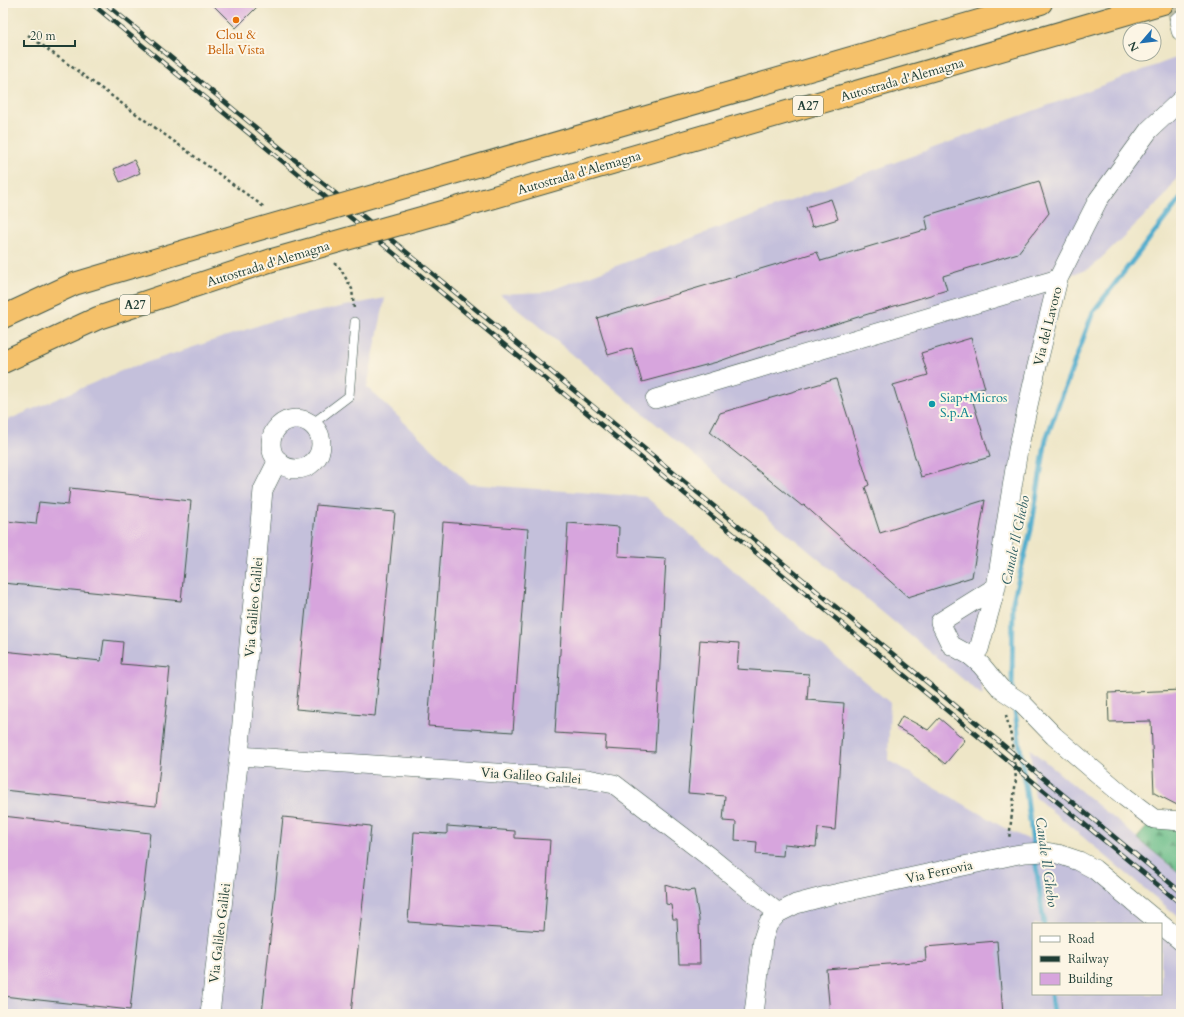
<svg xmlns="http://www.w3.org/2000/svg" width="1184" height="1017" viewBox="0 0 1184 1017" font-family="Cardo,serif">
  <style>
    .industrial { fill: #c4c0db; fill-rule: evenodd }
    .forest { fill: url(#forest-firs); stroke: #467e5f }
    .lines { fill: none; stroke-linecap: round; stroke-linejoin: round }
    .stream { stroke: #4eabcc; stroke-width: 5 }
    .building { fill: #d7a5dd }
    .minor-tunnel { stroke: #c5c4aa; stroke-width: 19; stroke-dasharray: 19 10; stroke-linecap: butt }
    .service-casing { stroke: #3e564a; stroke-width: 10 }
    .minor-casing { stroke: #3e564a; stroke-width: 20 }
    .motorway-casing { stroke: #3e564a; stroke-width: 24 }
    .path { stroke: #3e564a; stroke-width: 2.5; stroke-dasharray: 3 3; stroke-linecap: butt }
    .service { stroke: #fff; stroke-width: 9 }
    .minor { stroke: #fff; stroke-width: 19 }
    .motorway { stroke: #f5c16b; stroke-width: 22 }
    .rail-casing { stroke: #1f3d34; stroke-width: 4.5 }
    .rail { stroke: #fcf5e5; stroke-width: 3; stroke-dasharray: 9; stroke-linecap: butt }
    .motorway-bridge-casing { stroke: #3e564a; stroke-width: 24; stroke-linecap: butt }
    .motorway-bridge { stroke: #f5c16b; stroke-width: 22 }
    .food-dot { fill: #e8710a; stroke: #fcf5e5; stroke-width: 1.5 }
    .culture-dot { fill: #0f9aa8; stroke: #fcf5e5; stroke-width: 1.5 }
    .labels { text-anchor: middle; stroke-width: 4; stroke-linejoin: round; paint-order: stroke }
    .shield { fill: #fcf5e5; stroke: #617469; stroke-width: 1 }
    .shield-label { font-size: 12px; font-weight: bold; fill: #1f3d34 }
    .food-label { font-size: 13px; fill: #c56008; stroke: #fcf5e5 }
    .street-label { font-size: 13px; fill: #1f3d34; stroke: #fcf5e5 }
    .culture-label { font-size: 13px; fill: #0d838f; stroke: #fcf5e5; text-anchor: start }
    .water-label { font-size: 14px; font-style: italic; fill: #2d5e62; stroke: #fcf5e5 }
  </style>
  <defs>
    <pattern id="forest-firs" width="22" height="20" patternUnits="userSpaceOnUse"><rect width="22" height="20" fill="#6cbe8a"/><path d="M5 1l3.5 6h-7zM16 11l3.5 6h-7z" fill="#589c72"/></pattern>
  </defs>
  <rect width="100%" height="100%" fill="#fcf5e5"/>
  <filter id="ink" filterUnits="userSpaceOnUse"><feTurbulence type="fractalNoise" baseFrequency=".025" numOctaves="2"/><feDisplacementMap in="SourceGraphic" scale="8" xChannelSelector="R" yChannelSelector="G"/><feConvolveMatrix kernelMatrix="1 2 1 2 8 2 1 2 1" color-interpolation-filters="sRGB"/></filter>
  <filter id="wash" filterUnits="userSpaceOnUse"><feTurbulence type="fractalNoise" baseFrequency=".012" numOctaves="4" result="noise"/><feDisplacementMap in="SourceGraphic" scale="16" xChannelSelector="R" yChannelSelector="G"/><feGaussianBlur stdDeviation="0.9" result="paint"/><feColorMatrix in="noise" values="0 0 0 0 0 0 0 0 0 0 0 0 0 0 0 0 0 1.4 0 .05"/><feComposite in="paint" operator="in"/></filter>
  <g filter="url(#wash)">
    <rect width="100%" height="100%" fill="#eee6c7"/>
    <g class="industrial">
      <polygon points="1181,56 1181,172 1164,197 1091,268 1058,280 976,658 983,696 500,294 546,292"/>
      <path d="M385,298L367,387L469,484L646,497L890,703L888,760L1008,830L1094,869L1181,941V1014H3V422L121,371L272,321ZM1033,924H1161V994H1033Z"/>
      <polygon points="1030,749 1181,874 1181,919 1035,797"/>
    </g>
    <polygon class="forest" points="1154,819 1181,821 1181,874 1137,838"/>
    <g class="lines">
      <g class="stream">
        <polyline points="1012,691 1013,601 1031,530 1046,439 1093,312 1181,198"/>
        <polyline points="1014,703 1044,924"/>
        <polyline points="1051,994 1053,1014"/>
      </g>
    </g>
    <g id="blocks">
      <g class="building">
        <polygon points="211,3 261,3 236,28"/>
        <polygon points="134,160 140,173 120,182 114,169"/>
        <polygon points="1039,181 1049,213 1018,253 943,276 947,290 763,346 717,362 642,382 632,348 608,355 597,318 817,252 821,261 928,229 925,216"/>
        <polygon points="831,199 838,219 812,227 806,207"/>
        <polygon points="971,338 985,388 970,392 990,457 921,477 893,385 928,375 921,353"/>
        <polygon points="836,379 869,485 865,487 880,533 985,500 972,577 908,597 804,505 802,506 710,432 720,413"/>
        <polygon points="70,488 191,501 181,601 3,583 3,542 6,521 36,524 39,502 68,505"/>
        <polygon points="316,505 395,512 375,716 296,709"/>
        <polygon points="443,522 528,529 513,732 428,726"/>
        <polygon points="568,523 619,527 618,556 666,559 655,752 605,749 606,736 555,733"/>
        <polygon points="104,640 123,642 121,664 170,668 156,806 3,790 3,651 101,661"/>
        <polygon points="700,640 739,643 737,669 809,674 807,700 844,703 835,830 818,828 816,847 784,844 783,856 756,854 757,842 735,840 736,822 723,821 725,796 688,793"/>
        <polygon points="1181,690 1181,807 1154,793 1151,721 1109,722 1108,693"/>
        <polygon points="902,716 928,730 939,718 965,740 945,764 912,736 896,727"/>
        <polygon points="3,816 150,833 130,1010 3,996"/>
        <polygon points="283,817 371,826 351,1014 262,1014"/>
        <polygon points="447,826 515,831 515,838 550,840 544,931 408,922 414,832 447,834"/>
        <polygon points="665,884 687,891 694,890 699,919 700,964 679,964 677,919 673,919 671,905 666,904"/>
        <polygon points="997,941 1003,1014 830,1014 826,969 926,961 925,947"/>
      </g>
    </g>
  </g>
  <g filter="url(#ink)">
    <use href="#blocks" fill-opacity="0" stroke="#3e564a" stroke-width="1"/>
    <g class="lines">
      <polyline class="minor-tunnel" points="1174,3 1179,21"/>
      <defs>
        <polyline id="service" points="312,424 349,396 355,322"/>
        <g id="minor">
          <polyline points="1179,21 1181,31"/>
          <polyline points="655,399 1058,279"/>
          <circle cx="296" cy="444" r="25"/>
          <polyline points="996,587 940,622 951,645 971,656 979,649 996,587 1018,450 1036,370 1058,279 1098,200 1149,130 1181,100"/>
          <polyline points="971,656 981,665 1001,689 1022,703 1054,736 1125,797 1154,819 1181,821"/>
          <polyline points="239,756 588,779 614,784 712,859 778,913"/>
          <polyline points="210,1014 239,756 263,490 278,460"/>
          <polyline points="754,1014 763,939 768,924 778,913 796,904 830,895 1014,855 1026,853 1046,852 1058,854 1079,861 1094,869 1181,941"/>
        </g>
        <g id="motorway">
          <polyline points="422,182 1041,3"/>
          <polyline points="453,209 1163,3"/>
          <polyline points="3,317 74,284 249,232"/>
          <polyline points="3,362 98,318 272,260"/>
        </g>
      </defs>
      <use href="#service" class="service-casing"/>
      <use href="#minor" class="minor-casing"/>
      <use href="#motorway" class="motorway-casing"/>
      <g class="path">
        <polyline points="28,35 264,207"/>
        <polyline points="334,263 340,268 352,289 354,309"/>
        <polyline points="1006,715 1011,736 1016,779 1009,839"/>
      </g>
      <use href="#service" class="service"/>
      <use href="#minor" class="minor"/>
      <use href="#motorway" class="motorway"/>
      <defs>
        <g id="rail">
          <polyline points="91,3 1181,904"/>
          <polyline points="105,3 1181,892"/>
        </g>
      </defs>
      <use href="#rail" class="rail-casing"/>
      <use href="#rail" class="rail"/>
      <defs>
        <g id="motorway-bridge">
          <polyline points="249,232 422,182"/>
          <polyline points="272,260 453,209"/>
        </g>
      </defs>
      <use href="#motorway-bridge" class="motorway-bridge-casing"/>
      <use href="#motorway-bridge" class="motorway-bridge"/>
    </g>
  </g>
  <circle class="food-dot" cx="236" cy="20" r="4"/>
  <circle class="culture-dot" cx="932" cy="404" r="4"/>
  <g class="labels">
    <g class="shield">
      <rect x="793" y="96" width="30" height="20" rx="3"/>
      <rect x="120" y="295" width="30" height="20" rx="3"/>
    </g>
    <g class="shield-label">
      <text x="808" y="110">A27</text>
      <text x="135" y="309">A27</text>
    </g>
    <g class="food-label">
      <text x="236" y="39">Clou &amp;<tspan x="236" dy="15">Bella Vista</tspan></text>
    </g>
    <g class="street-label">
      <text transform="translate(902 79) rotate(-16)" y="5">Autostrada d'Alemagna</text>
      <text transform="translate(579 172) rotate(-16)" y="5">Autostrada d'Alemagna</text>
      <text transform="translate(268 263) rotate(-17)" y="5">Autostrada d'Alemagna</text>
      <text transform="translate(1047 326) rotate(-76)" y="5">Via del Lavoro</text>
      <text transform="translate(253 607) rotate(-85)" y="5">Via Galileo Galilei</text>
      <text transform="translate(531 775) rotate(4)" y="5">Via Galileo Galilei</text>
      <text transform="translate(939 871) rotate(-12)" y="5">Via Ferrovia</text>
      <text transform="translate(219 933) rotate(-83)" y="5">Via Galileo Galilei</text>
    </g>
    <g class="culture-label">
      <text x="940" y="402">Siap+Micros<tspan x="940" dy="15">S.p.A.</tspan></text>
    </g>
    <g class="water-label">
      <text transform="translate(1015 540) rotate(-78)" y="5">Canale Il Ghebo</text>
      <text transform="translate(1047 862) rotate(82)" y="5">Canale Il Ghebo</text>
    </g>
  </g>
  <rect width="1184" height="1017" fill="none" stroke="#fcf5e5" stroke-width="16"/>
  <rect x="1032" y="923" width="130" height="72" fill="#fcf5e5" stroke="#a4ab9e"/>
  <rect x="1040" y="936" width="20" height="6" fill="#ffffff" stroke="#a4ab9e"/>
  <text x="1068" y="943" font-size="12" fill="#1f3d34">Road</text>
  <rect x="1040" y="956" width="20" height="6" fill="#1f3d34" stroke="#a4ab9e"/>
  <text x="1068" y="963" font-size="12" fill="#1f3d34">Railway</text>
  <rect x="1040" y="973" width="20" height="12" fill="#d7a5dd" stroke="#a4ab9e"/>
  <text x="1068" y="983" font-size="12" fill="#1f3d34">Building</text>
  <g transform="translate(1142 42) rotate(242)"><circle r="19" fill="#fcf5e5" stroke="#a4ab9e"/>
  <path d="M0-3L7 15L0 10L-7 15Z" fill="#1f6fb2"/>
  <text y="-6" font-size="11" font-weight="bold" text-anchor="middle" fill="#1f3d34">N</text>
  </g>
  <path d="M24 40v6h51v-6" fill="none" stroke="#1f3d34" stroke-width="2"/>
  <text x="30" y="40" font-size="12" fill="#1f3d34" stroke="#fcf5e5" stroke-width="3" paint-order="stroke">20 m</text>
</svg>
